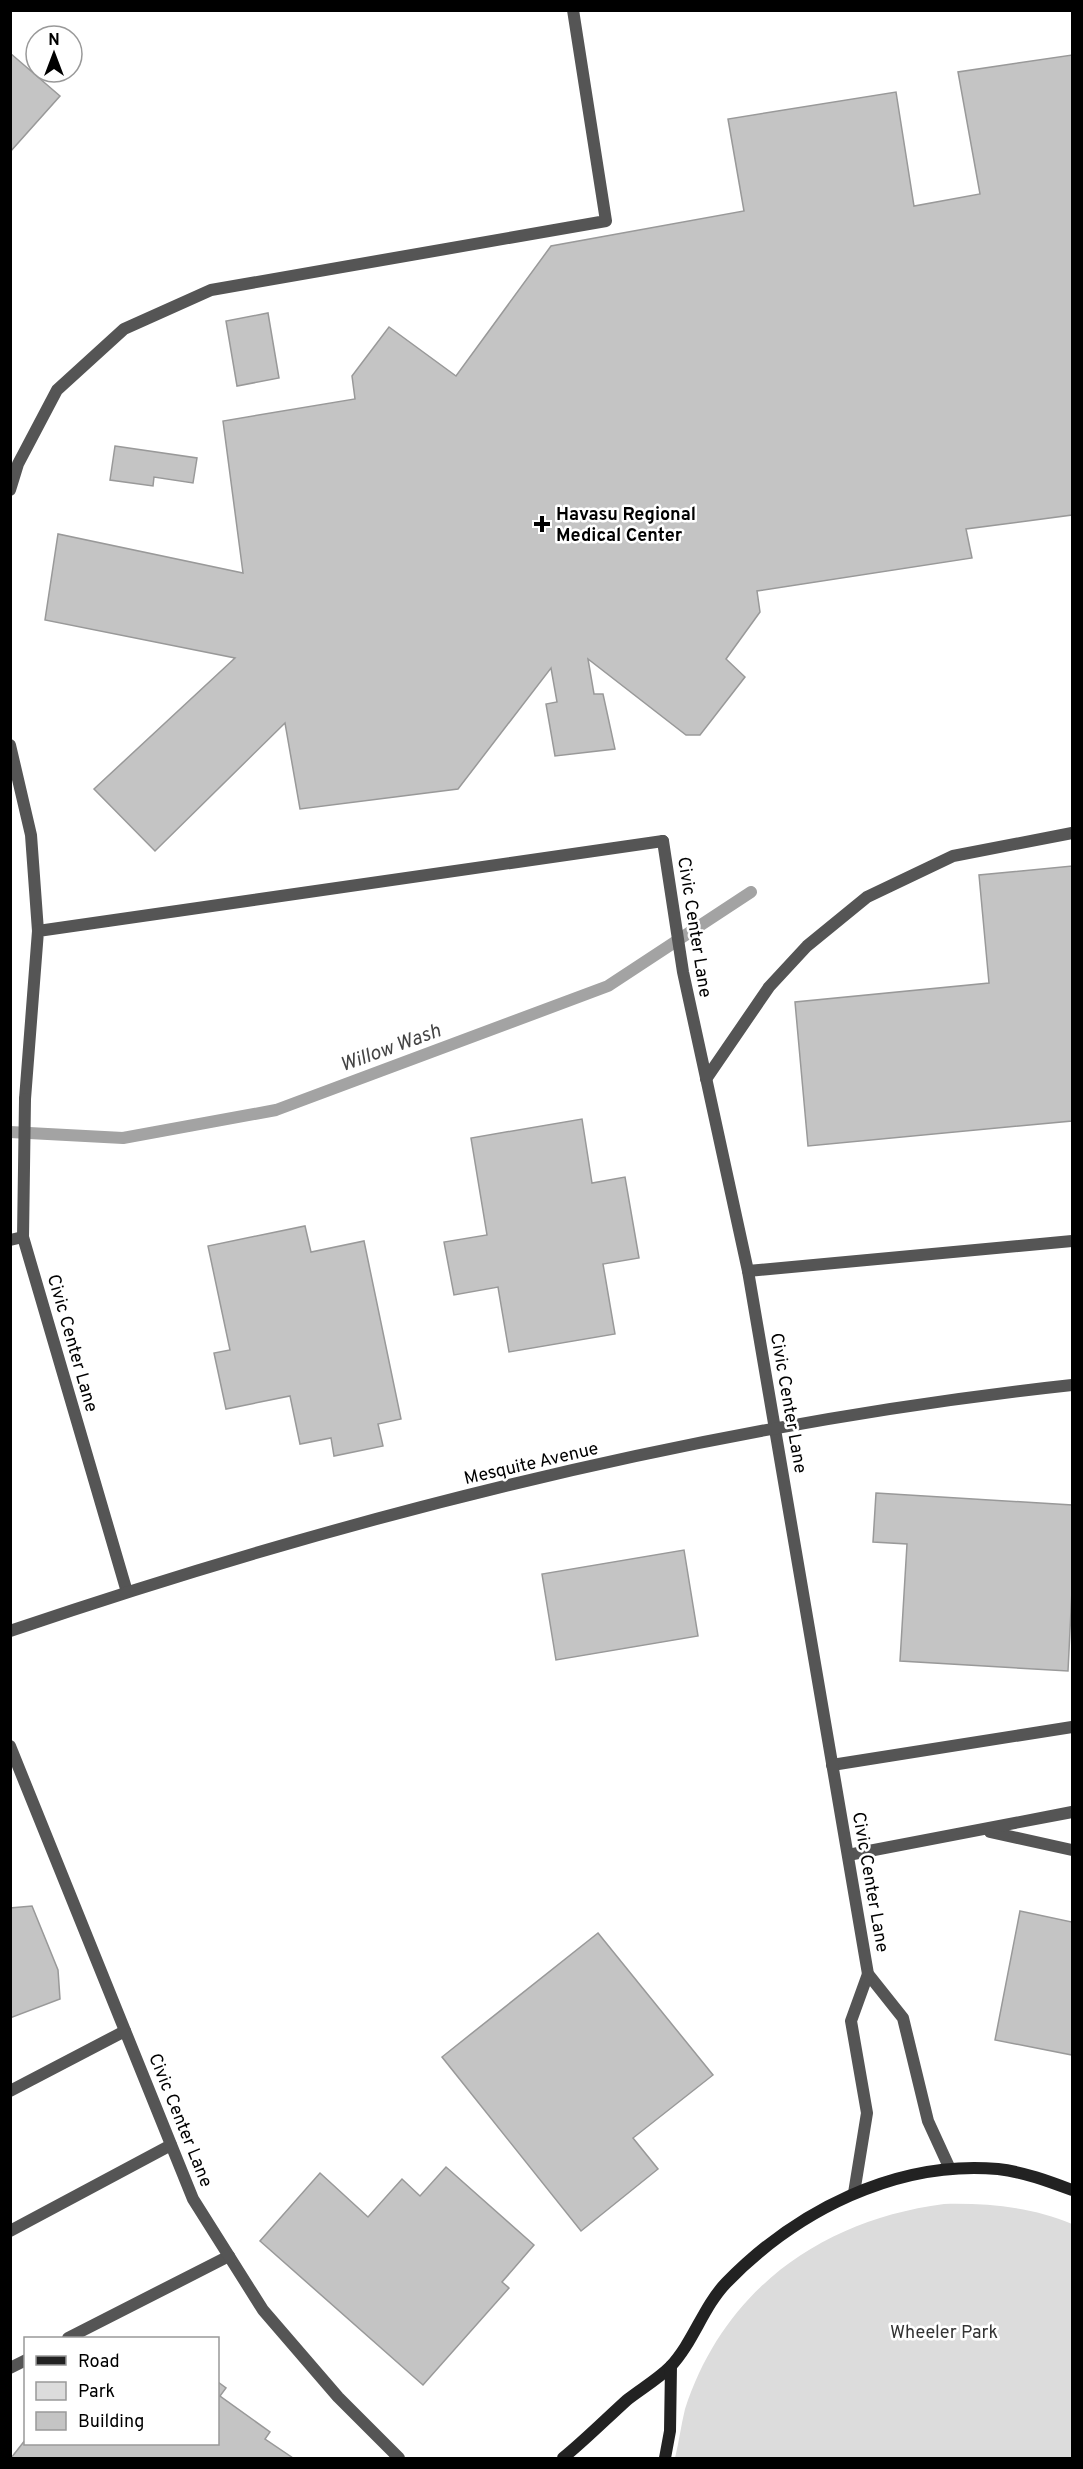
<svg xmlns="http://www.w3.org/2000/svg" width="1083" height="2469" viewBox="0 0 1083 2469" font-family="Overpass,sans-serif">
  <style>
    .park { fill: #dcdcdc }
    .lines { fill: none; stroke-linecap: round; stroke-linejoin: round }
    .stream { stroke: #a3a3a3; stroke-width: 12 }
    .building { fill: #c4c4c4; stroke: #999; stroke-width: 1.5 }
    .service { stroke: #555; stroke-width: 12 }
    .minor { stroke: #555; stroke-width: 12 }
    .tertiary { stroke: #555; stroke-width: 12 }
    .secondary { stroke: #222; stroke-width: 12 }
    .poi-dot { fill: #000; stroke: #fff; stroke-width: 2 }
    .labels { text-anchor: middle; stroke-width: 5; stroke-linejoin: round; paint-order: stroke }
    .poi-label { font-size: 18px; font-weight: bold; fill: #000; stroke: #fff; text-anchor: start }
    .street-label { font-size: 18px; fill: #000; stroke: #fff }
    .park-label { font-size: 18px; fill: #333; stroke: #fff }
    .water-label { font-size: 20px; font-style: italic; fill: #444; stroke: #fff }
  </style>
  <rect width="100%" height="100%" fill="#fff"/>
  <path class="park" d="M944,2204C988,2203 1032,2207 1072,2224V2458H675C679,2442 681,2425 685,2409C724,2289 822,2220 944,2204Z"/>
  <g class="lines">
    <polyline class="stream" points="10,1132 123,1138 276,1110 608,986 751,892"/>
  </g>
  <g class="building">
    <polygon points="10,53 60,96 10,152"/>
    <polygon points="1072,55 1072,515 966,529 972,558 757,591 760,612 726,659 745,677 700,735 686,735 588,659 594,694 603,694 615,749 555,756 546,704 557,702 551,668 458,789 300,809 285,723 155,851 94,789 235,658 45,620 58,534 243,573 223,421 355,399 352,376 389,327 456,376 551,246 744,211 728,119 896,92 914,206 980,194 958,72"/>
    <polygon points="268,313 279,378 237,386 226,321"/>
    <polygon points="115,446 197,458 193,483 154,477 153,486 110,480"/>
    <polygon points="1072,866 1072,1121 808,1146 795,1002 989,983 979,875"/>
    <polygon points="582,1119 592,1183 625,1177 639,1258 603,1264 615,1334 509,1352 498,1287 454,1295 444,1242 487,1235 471,1138"/>
    <polygon points="305,1226 311,1252 364,1241 401,1419 378,1424 383,1446 334,1456 331,1438 300,1444 290,1396 226,1409 214,1353 230,1350 208,1246"/>
    <polygon points="876,1493 1072,1505 1072,1590 1068,1671 900,1661 907,1544 873,1542"/>
    <polygon points="684,1550 698,1636 556,1660 542,1574"/>
    <polygon points="32,1906 58,1970 60,1999 10,2018 10,1908"/>
    <polygon points="1020,1911 1072,1922 1072,2055 995,2040"/>
    <polygon points="598,1933 713,2075 633,2138 658,2169 581,2231 442,2057"/>
    <polygon points="446,2167 534,2245 502,2282 509,2288 423,2385 260,2241 320,2173 368,2217 402,2179 420,2196"/>
    <polygon points="218,2382 226,2388 220,2396 270,2432 265,2439 293,2458 11,2458 26,2439 26,2444 218,2444"/>
  </g>
  <g class="lines">
    <g class="service">
      <polyline points="10,490 18,464 57,390 124,329 211,290 606,221 573,10"/>
      <polyline points="10,745 31,835 38,931"/>
      <polyline points="706,1079 769,987 807,946 867,897 953,856 1072,833"/>
      <polyline points="25,1099 38,931 663,841"/>
      <polyline points="10,1240 23,1237"/>
      <polyline points="748,1271 1072,1241"/>
      <polyline points="832,1765 1072,1727"/>
      <polyline points="990,1832 1072,1850"/>
      <polyline points="848,1855 1072,1812"/>
      <polyline points="10,2091 125,2031"/>
      <polyline points="10,2231 171,2145"/>
      <polyline points="68,2338 229,2256"/>
      <polyline points="10,2368 26,2360"/>
    </g>
    <g class="minor">
      <polyline points="663,841 683,972 748,1271 868,1974 903,2018 928,2121 950,2169"/>
      <polyline points="25,1099 23,1237 127,1592"/>
      <polyline points="10,1746 193,2199 263,2310 338,2397 399,2458"/>
      <polyline points="854,2193 867,2113 851,2021 868,1974"/>
    </g>
    <path class="tertiary" d="M10,1631C354,1514 711,1424 1072,1385"/>
    <g class="secondary">
      <path d="M563,2458C585,2440 606,2419 627,2400C641,2389 658,2379 670,2367C693,2343 703,2307 726,2283C796,2211 896,2160 998,2169C1024,2172 1048,2181 1072,2190"/>
      <polyline points="665,2458 670,2431 671,2366"/>
    </g>
  </g>
  <path class="poi-dot" d="M539 515h6v6h6v6h-6v6h-6v-6h-6v-6h6z"/>
  <g class="labels">
    <g class="poi-label">
      <text x="556" y="520">Havasu Regional<tspan x="556" dy="21">Medical Center</tspan></text>
    </g>
    <g class="street-label">
      <text transform="translate(695 927) rotate(81)" y="6">Civic Center Lane</text>
      <text transform="translate(73 1343) rotate(74)" y="6">Civic Center Lane</text>
      <text transform="translate(789 1403) rotate(80)" y="6">Civic Center Lane</text>
      <text transform="translate(531 1463) rotate(-13)" y="6">Mesquite Avenue</text>
      <text transform="translate(871 1882) rotate(80)" y="6">Civic Center Lane</text>
      <text transform="translate(181 2120) rotate(68)" y="6">Civic Center Lane</text>
    </g>
    <g class="park-label">
      <text x="944" y="2338">Wheeler Park</text>
    </g>
    <g class="water-label">
      <text transform="translate(390 1047) rotate(-20)" y="7">Willow Wash</text>
    </g>
  </g>
  <rect width="1083" height="2469" fill="none" stroke="#000000" stroke-width="24"/>
  <rect x="24" y="2337" width="195" height="108" fill="#ffffff" stroke="#999999" stroke-width="1.5"/>
  <rect x="36" y="2356" width="30" height="9" fill="#222222" stroke="#999999" stroke-width="1.5"/>
  <text x="78" y="2367" font-size="18" fill="#000000">Road</text>
  <rect x="36" y="2382" width="30" height="18" fill="#dcdcdc" stroke="#999999" stroke-width="1.5"/>
  <text x="78" y="2397" font-size="18" fill="#000000">Park</text>
  <rect x="36" y="2412" width="30" height="18" fill="#c4c4c4" stroke="#999999" stroke-width="1.5"/>
  <text x="78" y="2427" font-size="18" fill="#000000">Building</text>
  <g transform="translate(54 54)"><circle r="28" fill="#ffffff" stroke="#999999" stroke-width="1.5"/>
  <path d="M0-4.5L10 22L0 15L-10 22Z" fill="#000000"/>
  <text y="-9" font-size="16" font-weight="bold" text-anchor="middle" fill="#000000">N</text>
  </g>
</svg>
